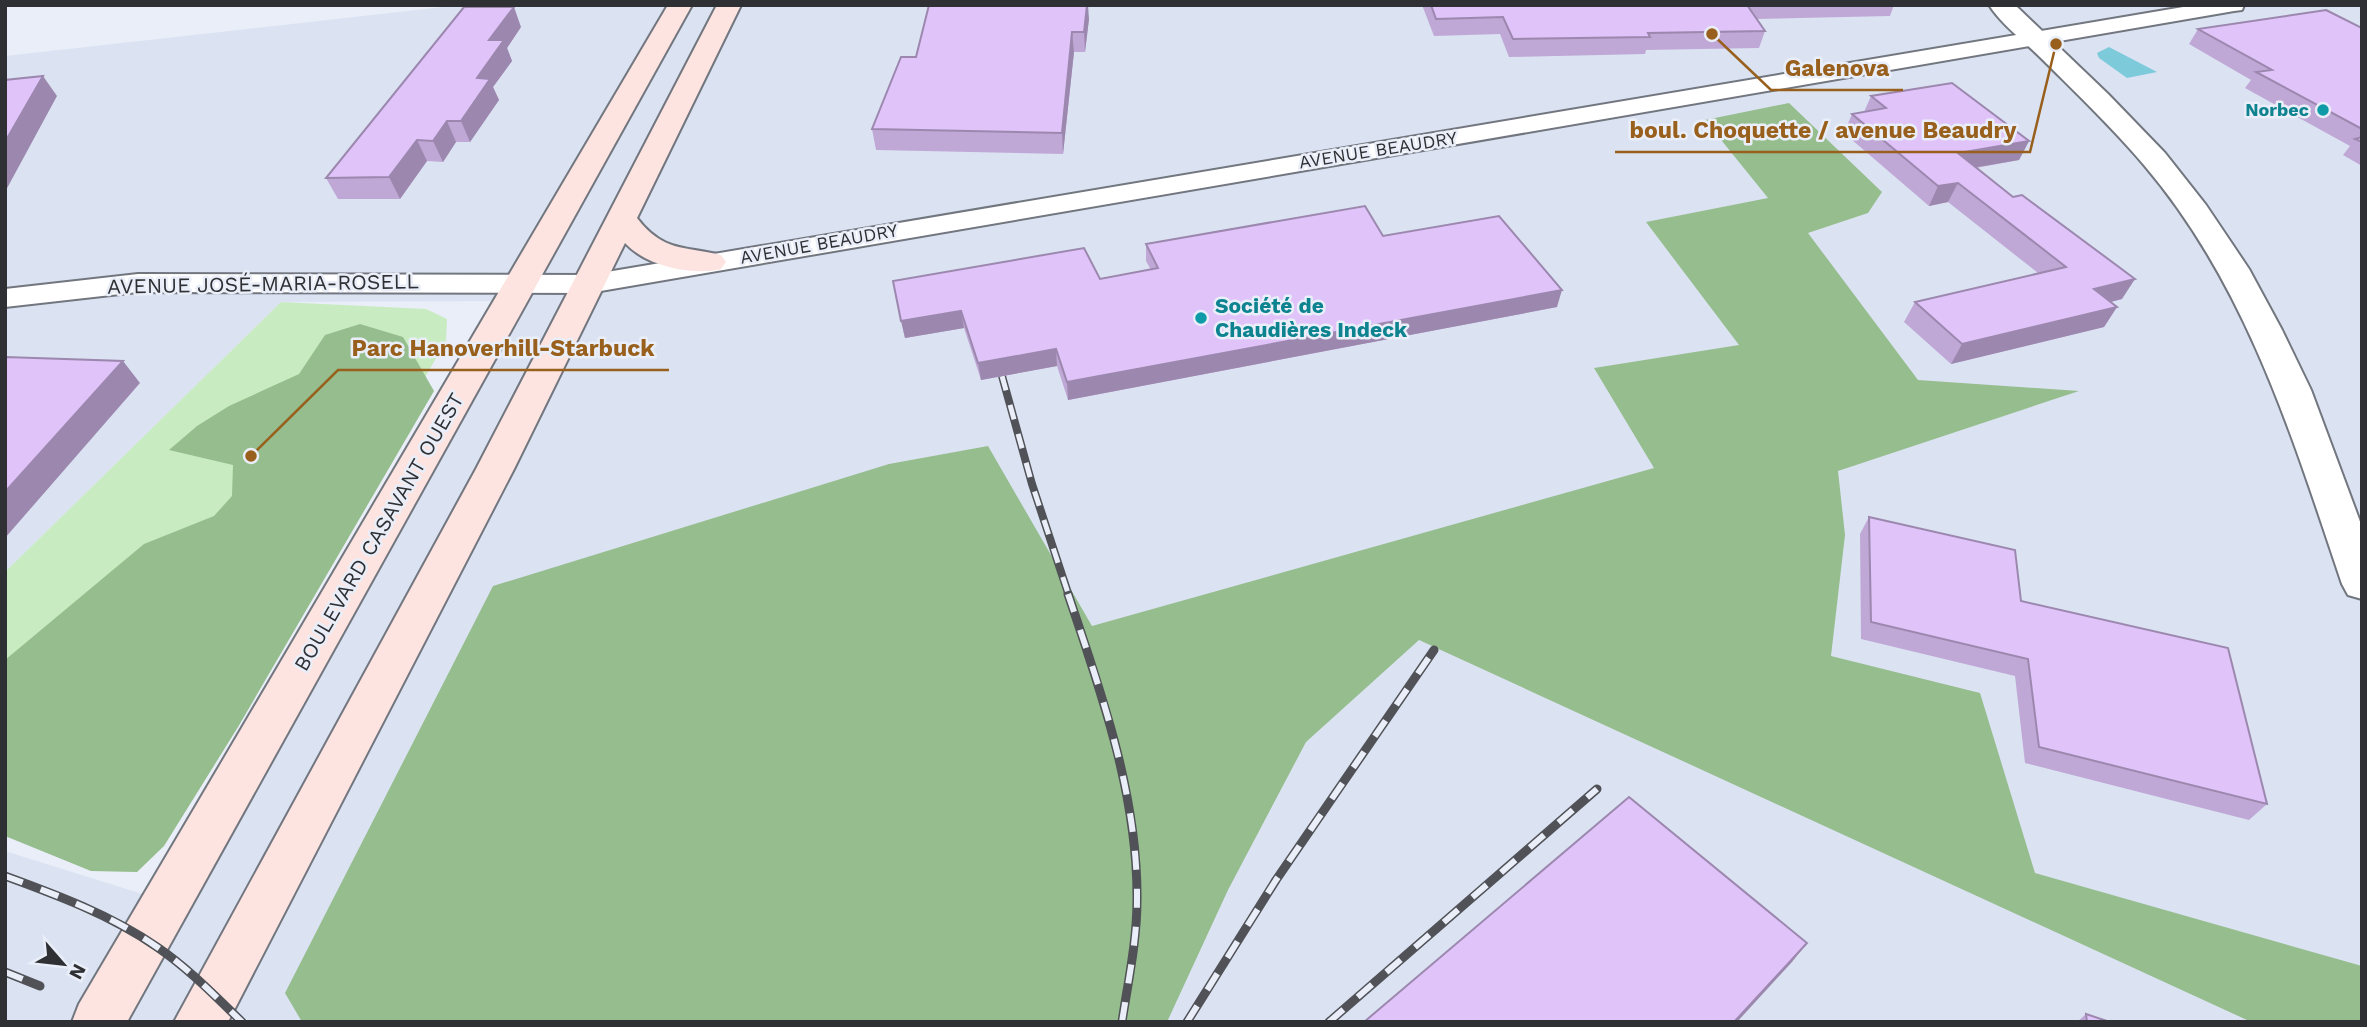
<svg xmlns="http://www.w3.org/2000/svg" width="2367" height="1027" viewBox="0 0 2367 1027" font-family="'Work Sans',sans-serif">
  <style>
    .built { fill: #dbe3f3 }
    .green { fill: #c9ebc1 }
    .forest { fill: #96bd8d }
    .water { fill: #7dcadb }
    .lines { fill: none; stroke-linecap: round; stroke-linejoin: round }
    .minor-casing { stroke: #72767f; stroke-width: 4 }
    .tertiary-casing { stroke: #72767f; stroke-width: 4 }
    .secondary-casing { stroke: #72767f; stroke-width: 4 }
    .minor { fill: #fff; fill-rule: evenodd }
    .tertiary { fill: #fff; fill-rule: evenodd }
    .secondary { fill: #fde4e0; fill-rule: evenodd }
    .rail-far1-casing { stroke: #505257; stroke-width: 8 }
    .rail-casing { stroke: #505257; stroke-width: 9 }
    .rail-far1 { stroke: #e9eef8; stroke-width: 5; stroke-dasharray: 15; stroke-linecap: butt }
    .rail { stroke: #e9eef8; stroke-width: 6; stroke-dasharray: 19; stroke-linecap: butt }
    .wall { fill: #c0a8d6 }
    .shaded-wall { fill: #9c88ae }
    .building { fill: #dfc3f9; stroke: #9c88ae; stroke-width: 2 }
    .culture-dot { fill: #0f9aa8; stroke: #e9eef8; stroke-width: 2.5 }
    .labels { text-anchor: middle; stroke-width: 5; stroke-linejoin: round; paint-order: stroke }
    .far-culture-label { font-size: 18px; font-weight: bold; fill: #0d838f; stroke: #e9eef8; text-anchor: end }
    .far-street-label { font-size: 18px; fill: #2f3034; stroke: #e9eef8 }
    .street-label { font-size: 21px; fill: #2f3034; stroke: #e9eef8 }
    .culture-label { font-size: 21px; font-weight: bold; fill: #0d838f; stroke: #e9eef8; text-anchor: start }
    .leader { fill: none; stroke: #98601c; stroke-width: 2.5 }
    .callout-dot { fill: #98601c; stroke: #e9eef8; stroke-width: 2.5 }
    .callout-label { font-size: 23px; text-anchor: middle; font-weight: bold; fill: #98601c; stroke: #e9eef8; stroke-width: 5; stroke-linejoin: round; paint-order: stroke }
  </style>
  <rect width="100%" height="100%" fill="#e9eef8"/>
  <polygon class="built" points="461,5 2362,5 2362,1022 5,1022 5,851 152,897 504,301 281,302 5,572 5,56"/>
  <polygon class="green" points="281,302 426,309 447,319 446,341 289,613 5,663 5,572"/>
  <g class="forest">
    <polygon points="1789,103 1882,192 1868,213 1808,233 1918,380 2079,391 1838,471 1845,535 1831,656 1980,693 2035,873 2362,966 2362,1022 2247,1020 1419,640 1306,742 1228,890 1167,1022 302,1022 285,993 493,586 889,464 988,446 1092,626 1654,468 1594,368 1739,345 1646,222 1768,198 1705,120"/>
    <polygon points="360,324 403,337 434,391 238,727 164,846 137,872 91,871 5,836 5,660 144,544 214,516 232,496 233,465 169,450 197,426 229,406 299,374 325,335"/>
  </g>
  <polygon class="water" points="2109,47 2157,72 2127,78 2099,58 2097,53"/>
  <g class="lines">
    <defs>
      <polygon id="minor" points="2195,5 2244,5 2242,10 2234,11 589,293 138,292 5,307 5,289 138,274 589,275"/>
      <path id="tertiary" d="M1989,5H2015L2108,94L2165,153L2206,205L2249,269L2282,330L2311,390L2362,527V599L2348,595L2342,584C2292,436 2247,286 2144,165C2112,127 2076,93 2041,58C2024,41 2002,25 1989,5Z"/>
      <g id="secondary">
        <polygon points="668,5 692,5 127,1022 72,1022 79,1004"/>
        <path d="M717,5H741L637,218C663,252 684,246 721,255L726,262L721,269C691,276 646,266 625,243L514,469L228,1022H174L476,469Z"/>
      </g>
    </defs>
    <use href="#minor" class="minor-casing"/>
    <use href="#tertiary" class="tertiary-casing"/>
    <use href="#secondary" class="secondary-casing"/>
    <use href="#minor" class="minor"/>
    <use href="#tertiary" class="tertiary"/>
    <use href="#secondary" class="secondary"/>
    <defs>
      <polyline id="rail-far1" points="1002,376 1032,484 1069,596"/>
      <g id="rail">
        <path d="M1068,594C1101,692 1138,795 1137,900C1137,941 1128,982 1122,1022"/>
        <path d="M5,876C57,895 111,915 157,947C188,968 215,996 242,1022"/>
        <polyline points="5,972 40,986"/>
        <polyline points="1187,1022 1276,880 1434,650"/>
        <polyline points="1329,1022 1597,789"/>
      </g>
    </defs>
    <use href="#rail-far1" class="rail-far1-casing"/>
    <use href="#rail" class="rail-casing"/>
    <use href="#rail-far1" class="rail-far1"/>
    <use href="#rail" class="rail"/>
  </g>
  <g class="wall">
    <polygon points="1422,5 1894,5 1890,16 1756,19 1765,31 1759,48 1646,50 1645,54 1509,57 1500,34 1434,36"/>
    <polygon points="1089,19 1085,52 1074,52 1063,154 876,150 872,129 916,57"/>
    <polygon points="521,27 507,48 512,61 493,87 499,100 470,142 456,142 443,162 427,161 400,199 338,199 326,178"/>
    <polygon points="2362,28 2362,166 2343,155 2350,146 2245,88 2251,80 2189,44 2198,29"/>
    <polygon points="1871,96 2029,141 2019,160 1976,168 2122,299 2111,302 2117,307 2104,327 1951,364 1904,322 1915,302 2038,273 1948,202 1929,206 1844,133 1852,114 1864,112"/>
    <polygon points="1383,236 1557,307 1068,400 1057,366 981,380 964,328 905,338 893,281 1100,279 1151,270 1146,261 1146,244"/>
    <polygon points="1869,517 2021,601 2267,804 2249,820 2025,763 2015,676 1861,639 1860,534"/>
    <polygon points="2086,1014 2110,1022 2077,1022"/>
  </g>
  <g class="shaded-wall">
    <polygon points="1087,5 1088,5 1089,19 1085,52 1084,32"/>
    <polygon points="514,7 521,27 507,48 512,61 493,87 499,100 470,142 461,121 477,78 489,40"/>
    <polygon points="1072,32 1074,52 1063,154 1062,133"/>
    <polygon points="43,76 57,96 5,192 5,142"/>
    <polygon points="447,121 456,142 443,162 433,141"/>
    <polygon points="417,140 427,161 400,199 389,177"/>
    <polygon points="2029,141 2019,160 1948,172 1958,153"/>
    <polygon points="1958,183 1948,202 1929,206 1938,186"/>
    <polygon points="2135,279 2122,299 2082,309 2094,289"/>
    <polygon points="1562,290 1557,307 1068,400 1067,382"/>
    <polygon points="2117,307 2104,327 1951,364 1962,344"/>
    <polygon points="961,311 964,328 905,338 901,321"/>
    <polygon points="1056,349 1057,366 981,380 978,363"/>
    <polygon points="123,361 140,383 5,538 5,492"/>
    <polygon points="1807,943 1792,962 1737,1022 1734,1022"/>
  </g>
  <g class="building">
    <polygon points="929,5 1087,5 1084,32 1072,32 1062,133 872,129 901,57 916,57"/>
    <polygon points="1431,5 1747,5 1765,31 1648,33 1650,37 1513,39 1503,17 1436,19"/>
    <polygon points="464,7 514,7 489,40 504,40 477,78 490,79 461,121 447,121 433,141 417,140 389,177 326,178"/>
    <polygon points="2326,10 2362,28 2362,129 2256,72 2272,70 2198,29"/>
    <polygon points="43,76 5,142 5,80"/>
    <polygon points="1952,83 2029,141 1958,153 2013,197 2022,195 2135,279 2094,289 2117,307 1962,344 1915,302 2066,267 1958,183 1938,186 1852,114 1886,108 1871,96"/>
    <polygon points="2362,137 2362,142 2355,139"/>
    <polygon points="1365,206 1383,236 1499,216 1562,290 1067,382 1056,349 978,363 961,311 901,321 893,281 1084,248 1100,279 1158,268 1146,244"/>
    <polygon points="5,357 123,361 5,492"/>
    <polygon points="1869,517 2015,550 2021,601 2228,648 2267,804 2039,747 2028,659 1871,622"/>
    <polygon points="1629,797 1807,943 1734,1022 1364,1022"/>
    <polygon points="2086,1014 2110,1022 2087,1022"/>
  </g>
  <g class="culture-dot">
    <circle cx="2323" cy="110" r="7"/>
    <circle cx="1201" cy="318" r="7"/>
  </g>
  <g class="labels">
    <g class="far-culture-label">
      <text x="2309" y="116">Norbec</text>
    </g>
    <g class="far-street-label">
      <text transform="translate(1378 150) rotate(-9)" y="6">AVENUE BEAUDRY</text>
      <text transform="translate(819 244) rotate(-10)" y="6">AVENUE BEAUDRY</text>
    </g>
    <g class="street-label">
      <text transform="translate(263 284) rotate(-1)" y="7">AVENUE JOSÉ-MARIA-ROSELL</text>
      <text transform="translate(379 532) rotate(-60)" y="7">BOULEVARD CASAVANT OUEST</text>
    </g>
    <g class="culture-label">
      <text x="1215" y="313">Société de<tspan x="1215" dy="24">Chaudières Indeck</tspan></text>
    </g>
  </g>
  <path class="leader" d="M1712 34L1771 90H1903M2056 44L2030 152H1615M251 456L338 370H669"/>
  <g class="callout-dot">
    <circle cx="1712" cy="34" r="7"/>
    <circle cx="2056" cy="44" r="7"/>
    <circle cx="251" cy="456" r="7"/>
  </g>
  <g class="callout-label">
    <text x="1837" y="76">Galenova</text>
    <text x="1823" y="138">boul. Choquette / avenue Beaudry</text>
    <text x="503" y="356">Parc Hanoverhill-Starbuck</text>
  </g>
  <rect width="2367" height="1027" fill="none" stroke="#2f3034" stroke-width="14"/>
  <g transform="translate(63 964) rotate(118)" stroke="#e9eef8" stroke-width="5" paint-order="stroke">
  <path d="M0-5L12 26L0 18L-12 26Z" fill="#2f3034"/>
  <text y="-10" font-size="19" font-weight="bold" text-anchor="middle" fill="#2f3034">N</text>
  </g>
</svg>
